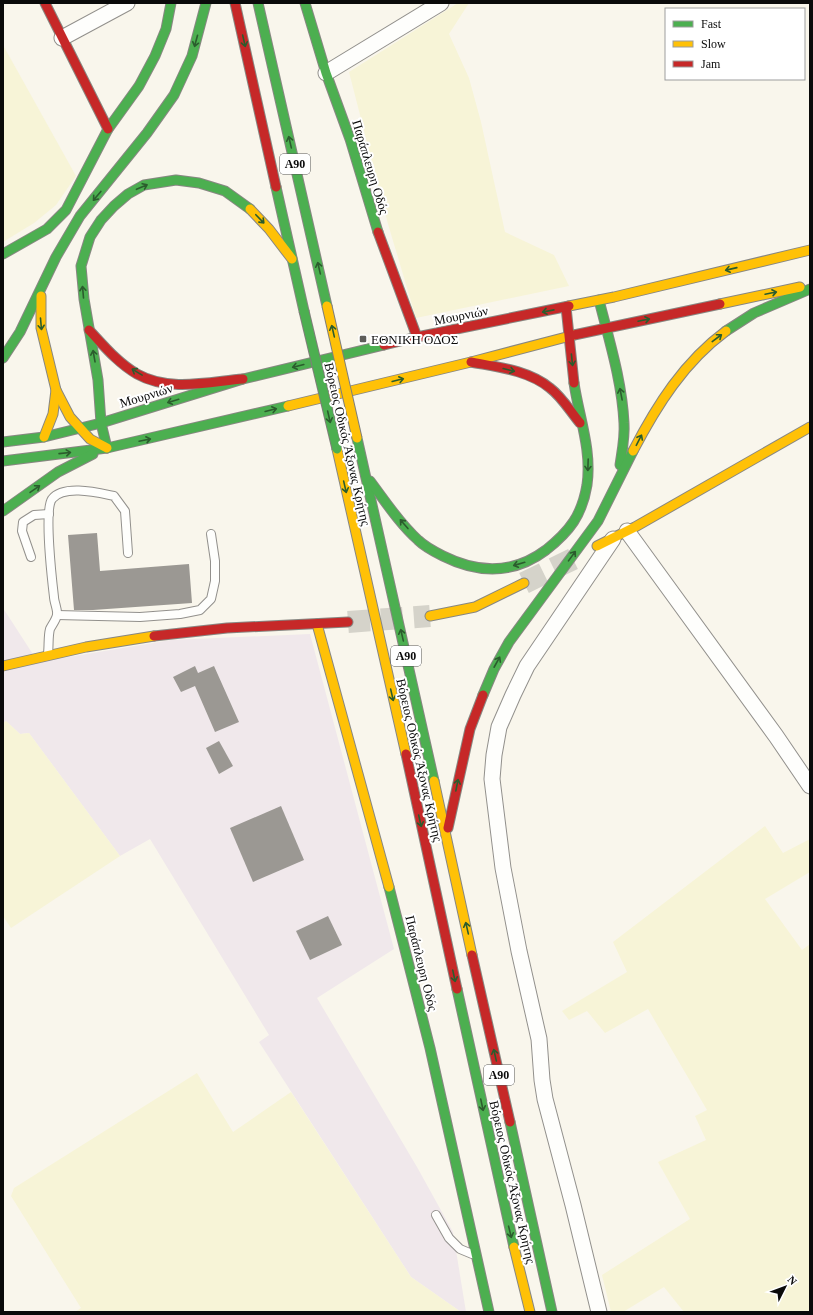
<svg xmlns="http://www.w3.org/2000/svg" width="813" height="1315" viewBox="0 0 813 1315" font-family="'Times New Roman',serif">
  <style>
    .industrial { fill: #f0e8eb }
    .farmland { fill: #f7f4d7 }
    .building { fill: #9b9893 }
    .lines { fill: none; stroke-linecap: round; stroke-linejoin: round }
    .secondary-tunnel { stroke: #d5d3ca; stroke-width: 22; stroke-dasharray: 22 11; stroke-linecap: butt }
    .lane-casing { stroke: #92908c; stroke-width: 10 }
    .street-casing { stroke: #92908c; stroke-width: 17 }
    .fast-casing { stroke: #888782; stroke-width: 11 }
    .slow-casing { stroke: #888782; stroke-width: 11 }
    .jam-casing { stroke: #888782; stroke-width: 11 }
    .lane { stroke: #fefefc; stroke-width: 8 }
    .street { stroke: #fefefc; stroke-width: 15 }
    .fast { stroke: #4caf50; stroke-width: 9 }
    .slow { stroke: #ffc107; stroke-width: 9 }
    .jam { stroke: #c62828; stroke-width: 9 }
    .fast-bridge-casing { stroke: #7f7e79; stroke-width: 11; stroke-linecap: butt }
    .slow-bridge-casing { stroke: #7f7e79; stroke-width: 11; stroke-linecap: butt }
    .fast-bridge { stroke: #4caf50; stroke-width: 9 }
    .slow-bridge { stroke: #ffc107; stroke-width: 9 }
    .oneway { stroke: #2b5c2d }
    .poi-dot { fill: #5e5d59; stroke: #fff; stroke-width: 1.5 }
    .labels { text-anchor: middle; stroke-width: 4; stroke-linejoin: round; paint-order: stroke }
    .shield { fill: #fff; stroke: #545454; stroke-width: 1 }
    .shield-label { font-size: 12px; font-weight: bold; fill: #0a0a0a }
    .street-label { font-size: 13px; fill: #0a0a0a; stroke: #fff }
    .poi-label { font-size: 13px; fill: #0a0a0a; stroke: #fff; text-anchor: start }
  </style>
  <rect width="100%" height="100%" fill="#f9f6ec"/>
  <polygon class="industrial" points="3,608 38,662 171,640 310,634 394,949 317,998 417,1167 453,1232 466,1312 461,1312 411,1277 259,1042 269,1035 150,839 120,856 29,733 20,734 6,721 3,723"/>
  <g class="farmland">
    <polygon points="458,3 469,3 449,34 469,78 481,122 505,232 554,255 569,286 416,318 388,224 349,72"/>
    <polygon points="3,45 76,176 56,205 34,223 3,242"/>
    <polygon points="6,721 20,734 29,733 120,856 11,928 3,916 3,723"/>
    <polygon points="765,826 783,853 810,839 810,872 765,899 802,950 810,944 810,1312 684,1312 664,1287 623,1312 611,1312 602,1275 690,1219 658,1162 706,1140 695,1116 707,1110 648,1009 605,1033 587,1011 569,1020 562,1011 627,972 613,942"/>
    <polygon points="197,1073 233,1132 291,1092 411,1277 461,1312 75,1312 81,1308 11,1196 14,1188"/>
  </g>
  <g class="building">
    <polygon points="97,533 100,571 189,564 192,603 93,610 74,610 68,535"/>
    <polygon points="195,666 198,673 214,666 239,722 215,732 195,686 181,692 173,677"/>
    <polygon points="219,741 233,766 219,774 206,748"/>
    <polygon points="281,806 304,860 253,882 230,828"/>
    <polygon points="328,916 342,945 310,960 296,931"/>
  </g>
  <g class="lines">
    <g class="secondary-tunnel">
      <polyline points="524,583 573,559"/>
      <polyline points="348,622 430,616"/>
    </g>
    <defs>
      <g id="lane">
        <polyline points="31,557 22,531 23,522 34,515 49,514"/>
        <polyline points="57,615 140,617 180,614 200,610 211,599 215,581 215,561 211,534"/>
        <path d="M48,653C49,646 48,636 50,629C52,625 56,620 57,615C58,610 54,602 54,597C52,580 44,510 52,499C64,484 99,493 114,496L125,511L128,553"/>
        <polyline points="436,1215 449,1238 460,1249 472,1254"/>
      </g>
      <g id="street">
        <polyline points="62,38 127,3"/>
        <polyline points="326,73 441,3"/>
        <polyline points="627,531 776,736 810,786"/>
        <polyline points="599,1312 573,1205 545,1099 542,1080 539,1039 519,951 503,868 492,779 494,755 499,727 513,695 527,666 613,539"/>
      </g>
      <g id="fast">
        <polyline points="258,3 327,306"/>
        <polyline points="305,3 326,73 350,139 378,232"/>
        <polyline points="276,187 304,311"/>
        <polyline points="3,254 47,229 66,210 108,129 139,86 155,56 166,29 171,3"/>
        <path d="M599,300C609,340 622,381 624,423C625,437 622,451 620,465"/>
        <polyline points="726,331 754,313 810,289"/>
        <polyline points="3,358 20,332 56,257 80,216 147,133 174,95 192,56 206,3"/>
        <polyline points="357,438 434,781"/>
        <polyline points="3,442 44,437 101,423 243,379 384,345"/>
        <polyline points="107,448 101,423 98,380 84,299 81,266 90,237 101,220 114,206 128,194 144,185 176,180 199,183 225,191 250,209"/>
        <polyline points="3,461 107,448 288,406"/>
        <path d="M370,481C385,501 399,523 418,540C425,547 435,552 443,556C479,574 514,574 546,550C570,531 582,515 587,485C592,450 579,417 574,383"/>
        <polyline points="3,511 58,472 93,454"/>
        <polyline points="483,695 494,669 509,642 598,521 633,451"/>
        <polyline points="389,887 430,1048 489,1312"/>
        <polyline points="457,989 514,1247"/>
        <polyline points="510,1122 552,1312"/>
      </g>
      <g id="slow">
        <polyline points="250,209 269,229 292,259"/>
        <polyline points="41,296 41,328 56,390 70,417 90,439 107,448"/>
        <polyline points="720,304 800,287"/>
        <polyline points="569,306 614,297 810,250"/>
        <polyline points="288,406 471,362 574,335"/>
        <polyline points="44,437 53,414 56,390"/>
        <polyline points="337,449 406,754"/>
        <path d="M633,451C657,405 684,362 726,331"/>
        <polyline points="597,546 635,527 810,427"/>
        <polyline points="430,616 475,607 524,583"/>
        <polyline points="317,624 389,887"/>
        <polyline points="3,666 86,647 154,636"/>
        <polyline points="434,781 472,955"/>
        <polyline points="514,1247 530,1312"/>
      </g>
      <g id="jam">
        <polyline points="45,3 108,129"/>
        <polyline points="235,3 276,187"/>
        <polyline points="378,232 417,337"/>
        <polyline points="566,307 574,383"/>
        <path d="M89,330C104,346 118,363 137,374C169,392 208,382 243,379"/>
        <polyline points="574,335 720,304"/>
        <polyline points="384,345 417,337 569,306"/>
        <path d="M471,362C497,367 528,370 550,388C562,397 570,411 580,423"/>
        <polyline points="154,636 227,628 348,622"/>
        <polyline points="406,754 457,989"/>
        <polyline points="448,828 470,729 483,695"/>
        <polyline points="472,955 510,1122"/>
      </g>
    </defs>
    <use href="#lane" class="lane-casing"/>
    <use href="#street" class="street-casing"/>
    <use href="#fast" class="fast-casing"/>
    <use href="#slow" class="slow-casing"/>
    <use href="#jam" class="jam-casing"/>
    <use href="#lane" class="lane"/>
    <use href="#street" class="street"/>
    <use href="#fast" class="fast"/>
    <use href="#slow" class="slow"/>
    <use href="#jam" class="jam"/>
    <defs>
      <polyline id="fast-bridge" points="304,311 337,449"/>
      <polyline id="slow-bridge" points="327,306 357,438"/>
    </defs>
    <use href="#fast-bridge" class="fast-bridge-casing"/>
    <use href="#slow-bridge" class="slow-bridge-casing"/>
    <use href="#fast-bridge" class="fast-bridge"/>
    <use href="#slow-bridge" class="slow-bridge"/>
  </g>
  <defs><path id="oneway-shaft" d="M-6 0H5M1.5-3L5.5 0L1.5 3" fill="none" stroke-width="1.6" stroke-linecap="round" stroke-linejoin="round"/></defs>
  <g class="oneway">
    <use href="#oneway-shaft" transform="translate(196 41) rotate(105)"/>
    <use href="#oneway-shaft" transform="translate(244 41) rotate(77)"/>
    <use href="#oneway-shaft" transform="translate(290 142) rotate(-103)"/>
    <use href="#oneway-shaft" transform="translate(142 187) rotate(-23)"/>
    <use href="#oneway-shaft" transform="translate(97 196) rotate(130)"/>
    <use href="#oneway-shaft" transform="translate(260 219) rotate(46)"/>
    <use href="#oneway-shaft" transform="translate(319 268) rotate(-103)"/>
    <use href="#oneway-shaft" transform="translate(731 269) rotate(167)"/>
    <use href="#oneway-shaft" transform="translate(83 292) rotate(-95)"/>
    <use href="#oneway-shaft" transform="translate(771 293) rotate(-12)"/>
    <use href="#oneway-shaft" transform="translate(548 311) rotate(169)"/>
    <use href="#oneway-shaft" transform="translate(644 320) rotate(-12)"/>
    <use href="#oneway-shaft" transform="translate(41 324) rotate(85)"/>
    <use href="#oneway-shaft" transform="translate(333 331) rotate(-103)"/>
    <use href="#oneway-shaft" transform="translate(717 338) rotate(-37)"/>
    <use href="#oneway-shaft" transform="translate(94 356) rotate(-100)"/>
    <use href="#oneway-shaft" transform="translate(572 360) rotate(84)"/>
    <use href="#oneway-shaft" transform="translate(298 366) rotate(166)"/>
    <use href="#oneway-shaft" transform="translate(509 370) rotate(14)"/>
    <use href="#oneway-shaft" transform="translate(137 372) rotate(-149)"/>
    <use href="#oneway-shaft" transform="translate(398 380) rotate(-14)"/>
    <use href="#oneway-shaft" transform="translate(621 394) rotate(-101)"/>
    <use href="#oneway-shaft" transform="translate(173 401) rotate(163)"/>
    <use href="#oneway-shaft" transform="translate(271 410) rotate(-14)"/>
    <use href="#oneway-shaft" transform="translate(329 417) rotate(77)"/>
    <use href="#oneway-shaft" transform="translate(145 440) rotate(-12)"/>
    <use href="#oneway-shaft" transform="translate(639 440) rotate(-63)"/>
    <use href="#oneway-shaft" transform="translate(65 453) rotate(-6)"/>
    <use href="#oneway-shaft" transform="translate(588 465) rotate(92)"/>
    <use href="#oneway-shaft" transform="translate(345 487) rotate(77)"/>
    <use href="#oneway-shaft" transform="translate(35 489) rotate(-35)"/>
    <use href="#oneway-shaft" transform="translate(404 524) rotate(-131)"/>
    <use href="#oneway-shaft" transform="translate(572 556) rotate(-54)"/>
    <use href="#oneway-shaft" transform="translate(519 564) rotate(164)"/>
    <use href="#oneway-shaft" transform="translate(402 635) rotate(-103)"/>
    <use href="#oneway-shaft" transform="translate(497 662) rotate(-61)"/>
    <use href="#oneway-shaft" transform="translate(392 695) rotate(77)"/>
    <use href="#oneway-shaft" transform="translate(457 785) rotate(-79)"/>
    <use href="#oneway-shaft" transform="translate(420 821) rotate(77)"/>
    <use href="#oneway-shaft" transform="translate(467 928) rotate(-103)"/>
    <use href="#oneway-shaft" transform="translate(454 976) rotate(78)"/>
    <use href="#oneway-shaft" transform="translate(495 1055) rotate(-103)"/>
    <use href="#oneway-shaft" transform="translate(482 1105) rotate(78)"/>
    <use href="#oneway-shaft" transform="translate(510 1232) rotate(76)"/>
  </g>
  <rect class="poi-dot" x="359" y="335" width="8" height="8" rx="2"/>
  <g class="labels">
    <g class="shield">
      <rect x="280" y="154" width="30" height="20" rx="3"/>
      <rect x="391" y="646" width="30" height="20" rx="3"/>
      <rect x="484" y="1065" width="30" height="20" rx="3"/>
    </g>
    <g class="shield-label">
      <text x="295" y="168">Α90</text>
      <text x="406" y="660">Α90</text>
      <text x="499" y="1079">Α90</text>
    </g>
    <g class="street-label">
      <text transform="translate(371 167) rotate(73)" y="5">Παράπλευρη Οδός</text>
      <text transform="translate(461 315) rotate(-11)" y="5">Μουρνιών</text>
      <text transform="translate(146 395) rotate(-17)" y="5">Μουρνιών</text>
      <text transform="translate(348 444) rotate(77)" y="5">Βόρειος Οδικός Άξονας Κρήτης</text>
      <text transform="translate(420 760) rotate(77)" y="5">Βόρειος Οδικός Άξονας Κρήτης</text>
      <text transform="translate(422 963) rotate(76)" y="5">Παράπλευρη Οδός</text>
      <text transform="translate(513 1182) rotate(77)" y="5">Βόρειος Οδικός Άξονας Κρήτης</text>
    </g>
    <g class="poi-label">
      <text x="371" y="344">ΕΘΝΙΚΗ ΟΔΟΣ</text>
    </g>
  </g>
  <rect width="813" height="1315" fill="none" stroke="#0a0a0a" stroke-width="8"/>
  <rect x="665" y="8" width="140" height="72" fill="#ffffff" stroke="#9d9d9d"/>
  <rect x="673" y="21" width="20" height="6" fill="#4caf50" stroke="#9d9d9d"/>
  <text x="701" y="28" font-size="12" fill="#0a0a0a">Fast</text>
  <rect x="673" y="41" width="20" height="6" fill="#ffc107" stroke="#9d9d9d"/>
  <text x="701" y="48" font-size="12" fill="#0a0a0a">Slow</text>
  <rect x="673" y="61" width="20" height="6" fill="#c62828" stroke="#9d9d9d"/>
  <text x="701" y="68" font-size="12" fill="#0a0a0a">Jam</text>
  <g transform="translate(785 1287) rotate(48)" stroke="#ffffff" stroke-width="3" paint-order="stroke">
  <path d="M0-3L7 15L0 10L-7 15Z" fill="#0a0a0a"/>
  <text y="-6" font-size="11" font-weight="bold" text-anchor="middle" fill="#0a0a0a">N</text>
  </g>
</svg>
